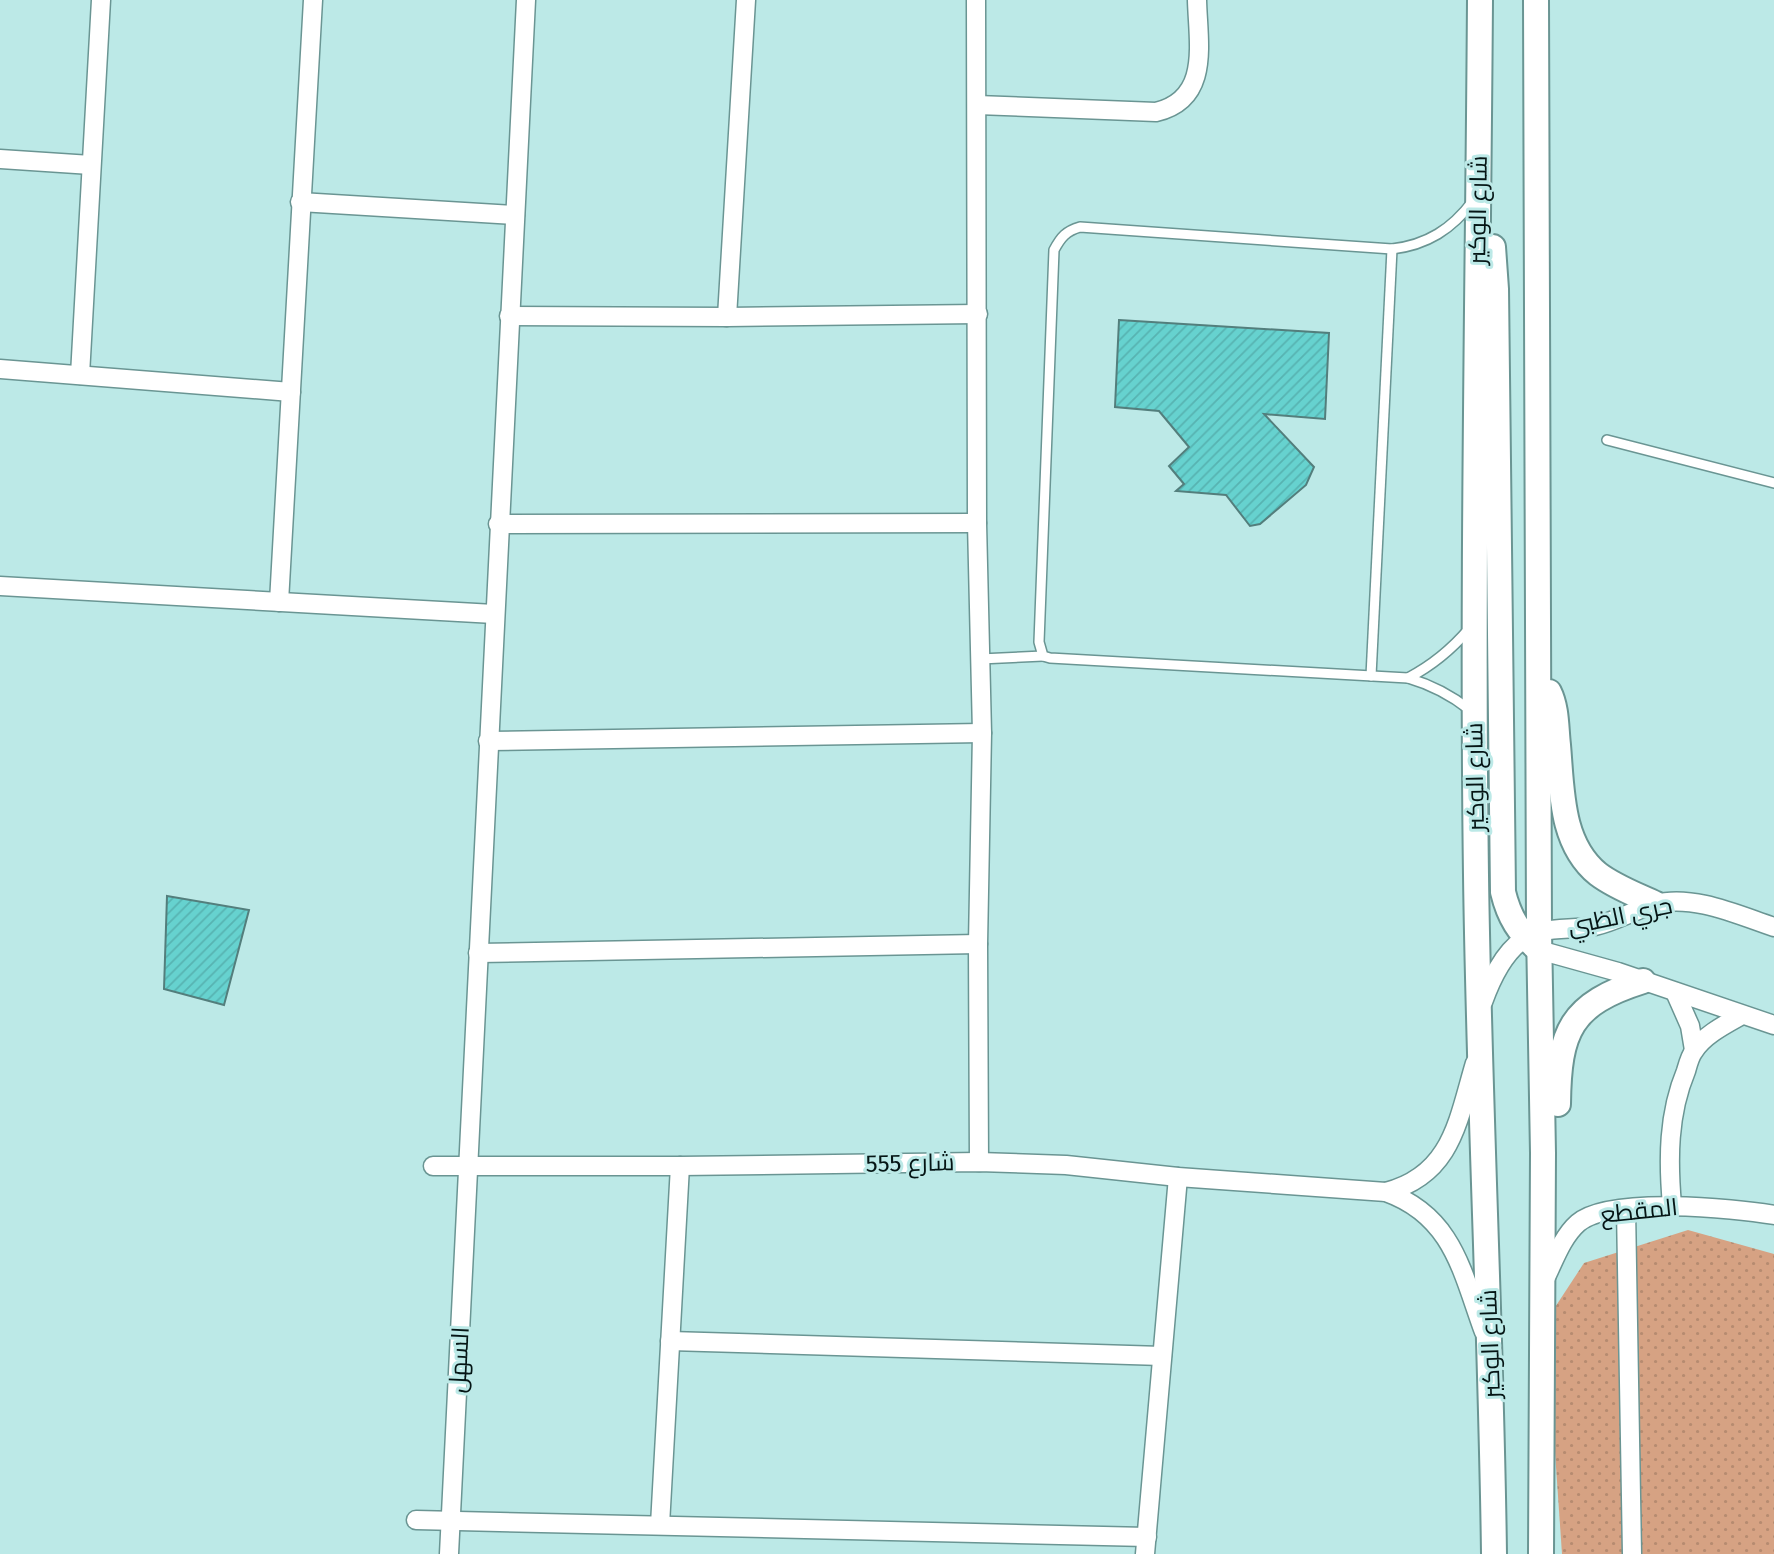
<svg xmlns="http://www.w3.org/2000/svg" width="1774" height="1554" viewBox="0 0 1774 1554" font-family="'Fira Sans',Cairo,sans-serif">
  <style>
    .grass { fill: url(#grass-dots) }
    .building { fill: url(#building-hatch); stroke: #537e7c; stroke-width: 2 }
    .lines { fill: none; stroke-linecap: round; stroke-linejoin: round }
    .service-casing { stroke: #6a9593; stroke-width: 12 }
    .minor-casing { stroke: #6a9593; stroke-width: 21 }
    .secondary-casing { stroke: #6a9593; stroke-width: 28 }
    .service { stroke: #fff; stroke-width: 9 }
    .minor { stroke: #fff; stroke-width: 18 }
    .secondary { stroke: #fff; stroke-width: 24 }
    .labels { text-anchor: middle; stroke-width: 6; stroke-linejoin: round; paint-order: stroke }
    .street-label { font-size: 24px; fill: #051515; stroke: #bce9e7 }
  </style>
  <defs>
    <pattern id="grass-dots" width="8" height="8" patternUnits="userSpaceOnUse" patternTransform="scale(1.75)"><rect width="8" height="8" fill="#d6a283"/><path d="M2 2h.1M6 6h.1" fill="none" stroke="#b68b70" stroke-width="1.8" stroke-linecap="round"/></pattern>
    <pattern id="building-hatch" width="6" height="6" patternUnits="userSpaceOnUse" patternTransform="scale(1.75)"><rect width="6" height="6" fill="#66d2cf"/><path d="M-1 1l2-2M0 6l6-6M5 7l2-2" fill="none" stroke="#57b3b1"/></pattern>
  </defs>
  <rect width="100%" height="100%" fill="#bce9e7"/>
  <polygon class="grass" points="1688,1230 1774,1254 1774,1554 1562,1554 1546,1321 1584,1263"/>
  <g class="building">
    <polygon points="1119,320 1329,333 1325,419 1264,414 1314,467 1306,485 1260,524 1250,526 1226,495 1176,491 1184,484 1169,466 1189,447 1159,411 1115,407"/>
    <polygon points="167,896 249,910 224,1005 164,989"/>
  </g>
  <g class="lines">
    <defs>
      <g id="service">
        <polyline points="1607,440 1774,483"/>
        <polyline points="980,659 1043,656"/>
        <polyline points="1371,676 1392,249"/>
        <path d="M1408,678C1433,665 1451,650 1469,629"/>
        <path d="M1470,710C1451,695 1432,685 1408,678L1050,658L1043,656L1039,642L1054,250C1061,237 1066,231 1080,227L1392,249C1427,245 1452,229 1473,201"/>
      </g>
      <g id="minor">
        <polyline points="976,0 977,523 982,733 978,944 979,1162"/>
        <path d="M977,105L1156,112C1211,99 1198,43 1197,0"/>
        <polyline points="0,159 91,165"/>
        <polyline points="300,202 515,215"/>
        <polyline points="509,316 727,317 978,314"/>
        <polyline points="727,317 746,0"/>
        <polyline points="0,369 291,392"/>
        <polyline points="80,375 101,0"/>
        <polyline points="498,524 977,523"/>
        <polyline points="0,586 494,614"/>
        <polyline points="279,602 313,0"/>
        <polyline points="488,741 982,733"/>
        <polyline points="1539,950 1618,972 1774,1025"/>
        <polyline points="478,953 978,944"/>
        <polyline points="1675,992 1690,1026 1694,1050"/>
        <path d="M1483,1002C1493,974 1510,938 1542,931C1560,928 1577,929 1595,926C1617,921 1634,910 1655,904C1693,894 1738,915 1774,927"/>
        <path d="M433,1166H680L979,1162L1066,1165L1178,1177L1386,1192C1453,1216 1462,1272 1484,1332"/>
        <path d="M1386,1192C1452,1175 1458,1120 1475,1063"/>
        <path d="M1672,1205C1668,1160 1668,1114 1686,1071C1688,1064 1690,1056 1694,1051C1704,1035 1726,1024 1742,1015"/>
        <polyline points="1626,1209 1632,1554"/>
        <path d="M1545,1279C1554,1261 1562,1237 1578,1223C1609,1196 1733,1208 1774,1215"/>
        <polyline points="670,1341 1162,1356"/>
        <polyline points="416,1520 1147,1537"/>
        <polyline points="660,1525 680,1166"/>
        <polyline points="449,1554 526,0"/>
        <polyline points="1145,1554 1178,1177"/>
      </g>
      <g id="secondary">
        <path d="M1480,0C1478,292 1472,583 1476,875C1479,1101 1491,1327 1494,1554"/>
        <polyline points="1536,0 1539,931 1543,1153 1541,1554"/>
        <path d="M1493,247L1496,289L1503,892C1509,917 1519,933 1539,950"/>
        <path d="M1549,692C1557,708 1556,728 1558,745C1562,789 1560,843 1598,874C1615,887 1637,895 1656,904"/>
        <path d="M1558,1104C1559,1031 1570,1004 1643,981"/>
      </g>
    </defs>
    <use href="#service" class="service-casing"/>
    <use href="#minor" class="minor-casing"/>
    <use href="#secondary" class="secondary-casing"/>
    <use href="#service" class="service"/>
    <use href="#minor" class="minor"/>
    <use href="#secondary" class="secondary"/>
  </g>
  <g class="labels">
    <g class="street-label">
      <text transform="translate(1478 210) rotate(-89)" y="8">شارع الوكير</text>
      <text transform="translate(1475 777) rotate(-91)" y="8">شارع الوكير</text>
      <text transform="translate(1620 916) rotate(-12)" y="8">جري الظبي</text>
      <text transform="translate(910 1163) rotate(-1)" y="8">شارع 555</text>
      <text transform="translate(1639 1211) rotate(-6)" y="8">المقطع</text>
      <text transform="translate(1490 1344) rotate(-92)" y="8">شارع الوكير</text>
      <text transform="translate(459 1360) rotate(-87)" y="8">السهل</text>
    </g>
  </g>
</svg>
